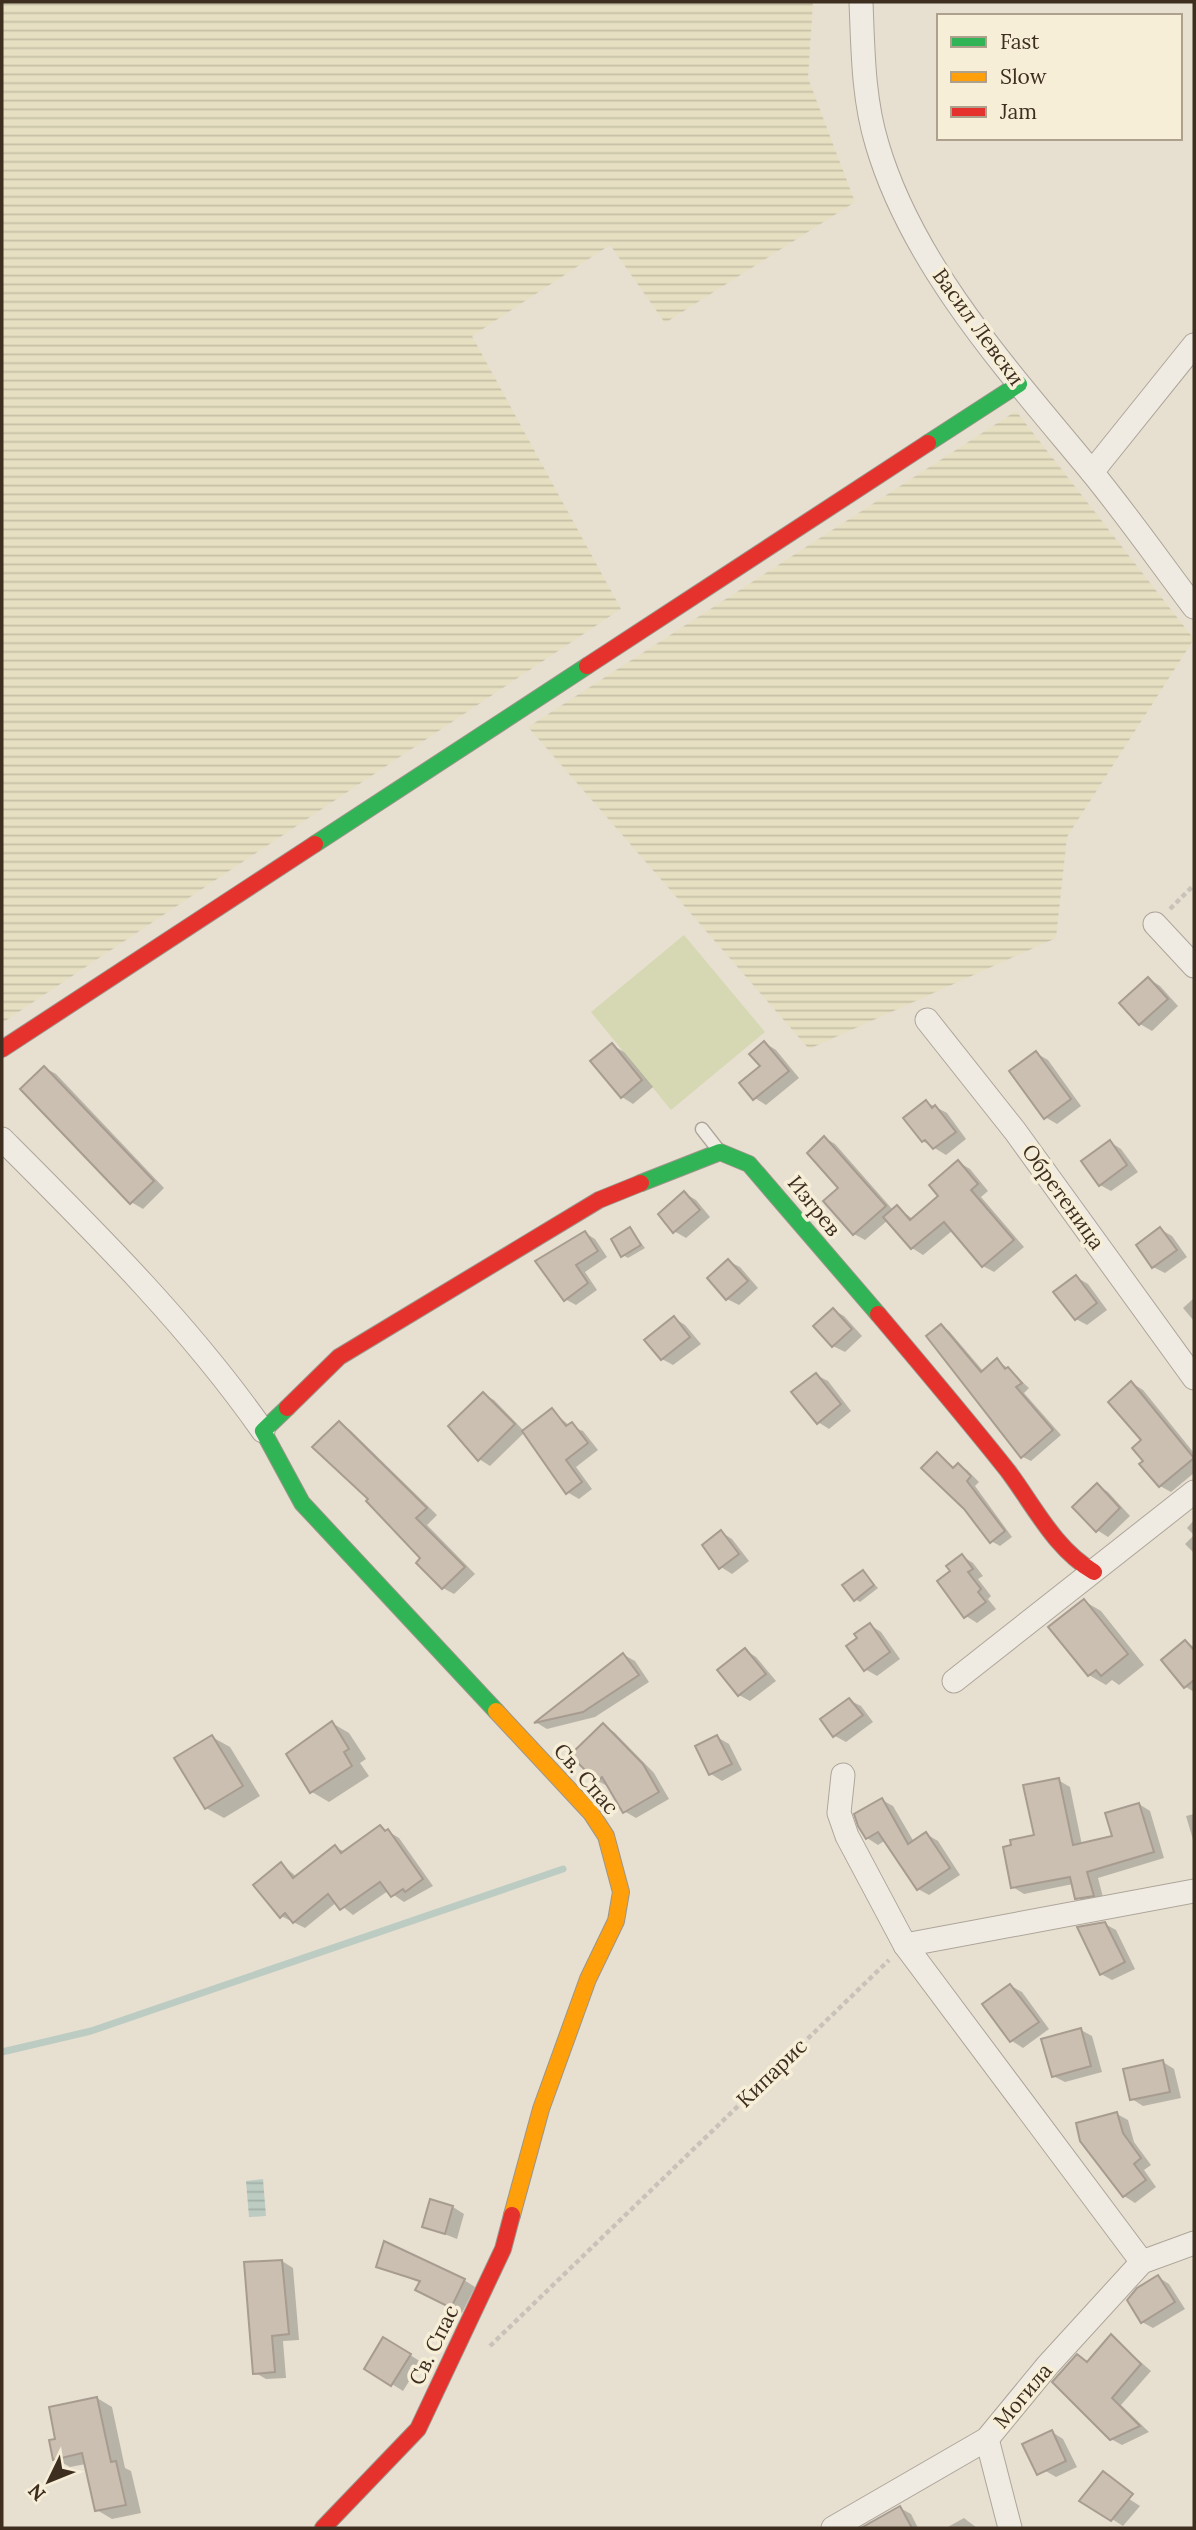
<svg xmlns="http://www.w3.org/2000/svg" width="1196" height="2530" viewBox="0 0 1196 2530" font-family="Lora,serif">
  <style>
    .farmland { fill: url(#farmland-rules) }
    .grass { fill: #d6d7b3 }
    .water { fill: url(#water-rules) }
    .shadow { fill: #0003 }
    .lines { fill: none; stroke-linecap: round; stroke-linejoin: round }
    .stream { stroke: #bcccc2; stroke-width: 7 }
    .building { fill: #cbbfb2; stroke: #a89c90; stroke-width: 2 }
    .lane-casing { stroke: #ada599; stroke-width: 15 }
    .street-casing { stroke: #ada599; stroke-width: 25 }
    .fast-casing { stroke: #9c958a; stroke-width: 18 }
    .slow-casing { stroke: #9c958a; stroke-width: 18 }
    .jam-casing { stroke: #9c958a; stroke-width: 18 }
    .path { stroke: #c8c2b9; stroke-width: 4.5; stroke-dasharray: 5 3.5; stroke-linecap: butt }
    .lane { stroke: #efebe3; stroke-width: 12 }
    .street { stroke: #efebe3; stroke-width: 23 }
    .fast { stroke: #30b455; stroke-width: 16 }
    .slow { stroke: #ff9f0a; stroke-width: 16 }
    .jam { stroke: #e5322d; stroke-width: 16 }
    .labels { text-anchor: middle; stroke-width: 7; stroke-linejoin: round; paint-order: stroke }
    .street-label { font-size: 21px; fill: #3d2e20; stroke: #f7eed8 }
  </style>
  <defs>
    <pattern id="farmland-rules" width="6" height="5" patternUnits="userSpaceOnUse" patternTransform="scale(1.75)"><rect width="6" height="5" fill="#e6dfc2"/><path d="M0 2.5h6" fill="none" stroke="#c6c0a6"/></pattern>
    <pattern id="water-rules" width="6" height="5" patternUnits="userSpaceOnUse" patternTransform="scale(1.75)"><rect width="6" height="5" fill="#bcccc2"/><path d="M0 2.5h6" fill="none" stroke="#a2b0a6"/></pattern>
  </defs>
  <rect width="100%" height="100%" fill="#e7e0d1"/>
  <g class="farmland">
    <polygon points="2,2 813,2 808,78 855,202 665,323 610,245 472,336 621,609 2,1023"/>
    <polygon points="1016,411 1194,639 1067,837 1056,938 809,1049 528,727"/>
  </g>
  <polygon class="grass" points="684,935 765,1032 671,1110 591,1012"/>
  <polygon class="water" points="263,2179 266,2216 249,2217 246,2181"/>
  <g class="shadow">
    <polygon points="1149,979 1160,986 1178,1006 1152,1031 1140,1024 1122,1004"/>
    <polygon points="765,1043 776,1050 799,1078 766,1105 755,1098"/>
    <polygon points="612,1045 624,1052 653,1087 633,1104 622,1097"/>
    <polygon points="1036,1053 1048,1060 1081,1106 1057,1124 1045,1117"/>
    <polygon points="45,1068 56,1074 164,1188 143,1209 131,1202"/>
    <polygon points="926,1102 947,1113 966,1139 946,1155 923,1141"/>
    <polygon points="825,1138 835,1144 893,1210 897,1207 914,1220 941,1196 958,1162 970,1169 988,1191 981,1197 1024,1247 994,1272 983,1266 952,1231 923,1255 912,1248 888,1220 865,1240 854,1234 826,1202 841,1188"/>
    <polygon points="1110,1142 1121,1149 1138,1172 1111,1191 1100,1185"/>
    <polygon points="684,1193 696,1200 710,1217 686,1238 674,1231"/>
    <polygon points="630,1229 645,1248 628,1258 623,1255"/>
    <polygon points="1160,1229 1172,1236 1187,1257 1165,1273 1153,1267"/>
    <polygon points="585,1233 595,1239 607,1257 585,1272 597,1290 576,1305 565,1299"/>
    <polygon points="728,1261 740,1267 758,1288 739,1305 727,1299 709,1278"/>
    <polygon points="1076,1277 1088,1284 1107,1310 1087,1325 1076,1319"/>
    <polygon points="1194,1298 1194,1321 1183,1308"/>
    <polygon points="833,1310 844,1316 862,1336 845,1352 833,1346 815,1326"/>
    <polygon points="674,1318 685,1325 701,1344 673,1365 662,1359"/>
    <polygon points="941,1326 949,1331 984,1372 997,1361 1005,1366 1029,1388 1024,1393 1061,1435 1031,1461 1023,1457"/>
    <polygon points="816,1375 828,1381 851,1411 829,1429 818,1422"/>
    <polygon points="1132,1383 1143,1390 1194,1453 1194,1473 1171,1492 1160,1486 1145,1461"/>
    <polygon points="483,1394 494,1400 524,1431 552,1411 570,1426 583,1431 598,1450 576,1467 592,1489 579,1499 567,1492 525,1432 490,1466 479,1459 456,1436"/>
    <polygon points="339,1423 350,1430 437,1515 427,1525 475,1574 454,1594 443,1588 423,1558 371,1499"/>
    <polygon points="937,1454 955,1468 958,1465 967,1470 979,1482 975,1486 1012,1537 1000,1546 991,1541"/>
    <polygon points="1097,1485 1108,1492 1130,1516 1108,1537 1097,1530"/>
    <polygon points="1194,1520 1194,1553 1185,1544 1194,1535 1187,1528"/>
    <polygon points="721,1532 732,1539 749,1561 732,1574 721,1567"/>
    <polygon points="962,1556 973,1563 983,1576 978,1579 991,1596 988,1599 996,1609 977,1623 966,1616 953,1571"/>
    <polygon points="863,1572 878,1588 860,1602 855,1599"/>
    <polygon points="1084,1601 1101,1611 1144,1665 1119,1685 1112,1680 1106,1685 1089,1675"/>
    <polygon points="870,1625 881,1632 900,1659 877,1676 865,1669"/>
    <polygon points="1185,1642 1194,1647 1194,1692 1186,1687"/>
    <polygon points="745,1650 756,1657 776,1681 750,1701 739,1695"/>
    <polygon points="624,1655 635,1661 649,1682 595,1717 547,1729 537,1723"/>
    <polygon points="849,1700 861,1706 873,1722 846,1742 835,1736"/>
    <polygon points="332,1723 349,1733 366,1759 360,1763 369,1776 329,1802 312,1792"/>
    <polygon points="603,1726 614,1732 654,1773 669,1799 636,1818 624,1811 609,1787 598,1781"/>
    <polygon points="212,1737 230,1747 260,1796 224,1818 206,1808"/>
    <polygon points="717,1737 729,1744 742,1770 722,1781 711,1774"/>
    <polygon points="1058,1780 1070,1787 1082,1845 1114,1837 1139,1804 1150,1811 1164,1858 1098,1878 1104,1901 1088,1904 1077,1898 1073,1884 1024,1894 1013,1887"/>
    <polygon points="882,1800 893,1806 914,1842 926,1834 938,1841 960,1875 929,1895 918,1889 886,1840 878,1845 867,1838"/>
    <polygon points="1194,1814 1194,1843 1186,1816"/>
    <polygon points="381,1827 399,1838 433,1886 404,1902 388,1891 353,1915 337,1902 305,1928 281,1916 281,1864 297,1877 335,1847 345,1852"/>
    <polygon points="1105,1924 1116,1930 1135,1969 1112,1980 1101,1974"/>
    <polygon points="1011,1986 1022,1992 1049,2029 1023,2048 1012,2041 985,2005"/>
    <polygon points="1081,2030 1092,2036 1102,2072 1065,2082 1053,2076"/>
    <polygon points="1163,2062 1174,2069 1181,2098 1143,2106 1132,2099"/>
    <polygon points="1117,2114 1128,2120 1134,2142 1151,2165 1144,2170 1156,2187 1135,2203 1124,2196"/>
    <polygon points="453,2207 464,2214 457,2239 424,2226"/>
    <polygon points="282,2261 293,2268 299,2340 283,2341 286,2378 266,2379 254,2372"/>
    <polygon points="378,2266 464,2280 475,2287 462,2313 429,2296 421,2283"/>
    <polygon points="1158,2277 1169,2284 1185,2309 1153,2328 1142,2322"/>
    <polygon points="1111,2336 1151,2371 1121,2405 1149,2432 1122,2445 1111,2439 1078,2356 1089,2362"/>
    <polygon points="395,2345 421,2362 403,2391 366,2368"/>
    <polygon points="97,2398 112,2407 125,2468 131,2471 141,2513 112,2519 97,2510 86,2464 70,2467 54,2458 57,2440"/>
    <polygon points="1052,2432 1063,2439 1077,2467 1056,2477 1044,2470"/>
    <polygon points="1109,2486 1140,2506 1123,2526 1082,2500"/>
    <polygon points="900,2508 911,2514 918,2528 892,2528 885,2516"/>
    <polygon points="964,2518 977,2528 946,2528"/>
  </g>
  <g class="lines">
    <polyline class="stream" points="2,2052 91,2031 563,1869"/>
  </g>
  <g class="building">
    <polygon points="1148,977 1168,999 1139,1025 1119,1003"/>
    <polygon points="764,1041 789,1071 753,1100 739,1083 760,1066 749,1054"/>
    <polygon points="612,1043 642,1080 621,1098 590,1061"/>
    <polygon points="1036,1051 1071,1099 1044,1119 1009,1071"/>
    <polygon points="44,1066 154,1181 130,1204 20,1089"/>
    <polygon points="926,1100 932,1108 935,1105 956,1132 933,1149 925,1140 922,1142 903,1118"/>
    <polygon points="824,1136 886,1206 853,1235 823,1201 838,1188 807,1153"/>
    <polygon points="1110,1140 1127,1165 1099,1186 1081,1161"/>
    <polygon points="958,1160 978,1184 971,1190 1014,1240 982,1267 944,1222 911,1249 883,1217 897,1205 910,1220 938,1196 929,1185"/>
    <polygon points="684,1191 700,1210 673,1233 658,1214"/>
    <polygon points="630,1227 641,1245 621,1257 611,1239"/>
    <polygon points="1160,1227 1177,1250 1152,1268 1136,1245"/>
    <polygon points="585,1231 598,1251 576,1265 588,1283 564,1301 535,1261"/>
    <polygon points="728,1259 748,1281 726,1300 707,1278"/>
    <polygon points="1076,1275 1097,1303 1075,1320 1053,1292"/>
    <polygon points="833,1308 852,1329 832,1347 813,1326"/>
    <polygon points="674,1316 690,1337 661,1360 644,1340"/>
    <polygon points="941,1324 981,1372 997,1358 1005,1369 1008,1367 1022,1383 1016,1387 1053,1430 1021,1458 926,1336"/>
    <polygon points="816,1373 841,1404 817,1424 791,1392"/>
    <polygon points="1131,1381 1194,1458 1159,1487 1139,1464 1143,1461 1132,1448 1141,1440 1108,1402"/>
    <polygon points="483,1392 515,1424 478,1461 448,1426"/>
    <polygon points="552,1408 566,1426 572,1422 588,1443 566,1460 582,1482 566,1494 522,1431"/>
    <polygon points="339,1421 427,1508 416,1518 465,1567 442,1589 416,1563 420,1558 366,1501 368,1499 312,1447"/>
    <polygon points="937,1452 953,1468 958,1463 971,1476 967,1481 1005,1531 990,1543 964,1509 921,1468"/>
    <polygon points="1097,1483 1120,1508 1096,1532 1072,1507"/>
    <polygon points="721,1530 739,1554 719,1569 702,1545"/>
    <polygon points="962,1554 973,1569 968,1572 981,1589 978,1592 986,1602 964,1618 937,1581 950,1571 946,1566"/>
    <polygon points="863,1570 874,1585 854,1601 842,1585"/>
    <polygon points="1084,1599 1128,1654 1101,1676 1096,1670 1088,1676 1048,1627"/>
    <polygon points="870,1623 890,1652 864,1671 846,1646 857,1638 854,1634"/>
    <polygon points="1185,1640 1194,1650 1194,1680 1184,1688 1161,1660"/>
    <polygon points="745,1648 766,1674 738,1696 717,1670"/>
    <polygon points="623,1653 639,1675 583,1712 534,1723"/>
    <polygon points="849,1698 863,1715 833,1737 820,1719"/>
    <polygon points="332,1721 349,1749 344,1752 352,1766 310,1793 286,1754"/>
    <polygon points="603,1723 643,1764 659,1792 623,1813 602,1777 597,1782 570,1755"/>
    <polygon points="212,1735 243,1786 205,1809 174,1758"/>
    <polygon points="717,1735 732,1764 709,1775 695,1746"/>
    <polygon points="1059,1778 1073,1845 1112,1836 1105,1813 1139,1803 1154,1852 1087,1872 1094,1896 1075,1899 1070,1877 1011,1888 1003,1847 1011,1845 1010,1840 1034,1835 1023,1785"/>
    <polygon points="882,1798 908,1844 926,1832 950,1868 917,1890 878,1832 866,1839 858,1826 854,1814"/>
    <polygon points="380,1825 385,1831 388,1829 423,1879 405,1892 403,1889 391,1897 380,1882 340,1910 328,1894 293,1923 285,1913 280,1918 253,1885 281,1862 293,1878 335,1845 341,1853"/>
    <polygon points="1105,1922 1125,1962 1100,1975 1077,1927"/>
    <polygon points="1010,1984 1039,2022 1010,2042 982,2004"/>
    <polygon points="1081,2028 1091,2066 1052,2077 1041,2039"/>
    <polygon points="1163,2060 1170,2092 1130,2100 1123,2069"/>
    <polygon points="1117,2112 1123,2133 1141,2158 1134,2164 1146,2180 1123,2197 1080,2141 1076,2123"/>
    <polygon points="430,2199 453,2206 445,2234 422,2227"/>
    <polygon points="384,2241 465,2279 451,2308 415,2290 420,2281 376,2267"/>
    <polygon points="282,2260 289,2334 272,2336 275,2372 253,2374 244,2262"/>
    <polygon points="1158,2275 1175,2302 1141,2323 1127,2300 1137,2288"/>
    <polygon points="1111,2334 1141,2364 1112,2398 1140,2426 1110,2440 1052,2382 1077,2354 1087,2362"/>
    <polygon points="383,2337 411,2354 391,2386 364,2369"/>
    <polygon points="97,2397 111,2462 116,2461 126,2505 95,2511 82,2453 53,2460 49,2440 55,2439 49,2407"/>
    <polygon points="1052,2430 1066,2461 1037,2475 1022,2444"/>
    <polygon points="1103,2471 1133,2494 1111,2521 1079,2501"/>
    <polygon points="900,2506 912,2528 861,2528"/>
  </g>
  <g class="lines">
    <defs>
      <polyline id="lane" points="702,1129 720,1152"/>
      <g id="street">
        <path d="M861,2C863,50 863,98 877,144C913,267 1011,374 1091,471C1127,515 1160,562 1194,607"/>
        <polyline points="1092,472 1194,345"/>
        <polyline points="1155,924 1194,966"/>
        <polyline points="927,1020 1015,1131 1194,1378"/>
        <path d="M2,1139C94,1231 188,1324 263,1431"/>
        <polyline points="954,1681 1194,1492"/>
        <polyline points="843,1775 839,1813 847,1836 905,1945 1142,2262"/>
        <polyline points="905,1945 1194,1891"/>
        <polyline points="987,2439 1010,2528"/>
        <polyline points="833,2528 987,2439 1047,2366 1142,2262 1194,2243"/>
      </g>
      <g id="fast">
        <polyline points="928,443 1019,384"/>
        <polyline points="315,844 587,666"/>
        <polyline points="641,1183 720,1152 749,1164 878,1314"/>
        <polyline points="287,1408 263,1431 302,1503 496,1711"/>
      </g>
      <polyline id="slow" points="496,1711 591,1813 606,1836 621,1892 616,1921 588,1979 541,2109 512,2215"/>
      <g id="jam">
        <polyline points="587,666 928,443"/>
        <polyline points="2,1049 315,844"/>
        <path d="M878,1314C922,1366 966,1418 1008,1471C1035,1507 1054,1548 1094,1572"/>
        <polyline points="287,1408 339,1357 599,1200 641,1183"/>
        <polyline points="323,2528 418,2429 503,2249 512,2215"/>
      </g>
    </defs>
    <use href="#lane" class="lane-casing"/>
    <use href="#street" class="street-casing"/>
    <use href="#fast" class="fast-casing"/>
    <use href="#slow" class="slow-casing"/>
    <use href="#jam" class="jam-casing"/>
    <g class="path">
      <polyline points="1170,909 1194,885"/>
      <polyline points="490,2346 889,1960"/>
    </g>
    <use href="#lane" class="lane"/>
    <use href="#street" class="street"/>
    <use href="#fast" class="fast"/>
    <use href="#slow" class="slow"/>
    <use href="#jam" class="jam"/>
  </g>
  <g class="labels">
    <g class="street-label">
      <text transform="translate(978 327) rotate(54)" y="7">Васил Левски</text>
      <text transform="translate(1063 1197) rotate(54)" y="7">Обретеница</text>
      <text transform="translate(814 1206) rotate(51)" y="7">Изгрев</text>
      <text transform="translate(586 1779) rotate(49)" y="7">Св. Спас</text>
      <text transform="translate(772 2073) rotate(-44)" y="7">Кипарис</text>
      <text transform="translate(434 2345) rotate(-64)" y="7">Св. Спас</text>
      <text transform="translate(1023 2396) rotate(-50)" y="7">Могила</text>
    </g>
  </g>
  <rect width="1196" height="2530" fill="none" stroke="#3d2e20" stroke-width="7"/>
  <rect x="937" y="14" width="245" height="126" fill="#f7eed8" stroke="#ada18e" stroke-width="2"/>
  <rect x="951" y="37" width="35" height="10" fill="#30b455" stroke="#ada18e" stroke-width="2"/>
  <text x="1000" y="49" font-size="21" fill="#3d2e20">Fast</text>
  <rect x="951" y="72" width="35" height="10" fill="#ff9f0a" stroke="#ada18e" stroke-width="2"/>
  <text x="1000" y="84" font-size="21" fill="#3d2e20">Slow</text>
  <rect x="951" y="107" width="35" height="10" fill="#e5322d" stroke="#ada18e" stroke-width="2"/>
  <text x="1000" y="119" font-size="21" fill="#3d2e20">Jam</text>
  <g transform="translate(49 2481) rotate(227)" stroke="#f7eed8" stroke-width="5" paint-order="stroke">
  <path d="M0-5L12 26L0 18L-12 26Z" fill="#3d2e20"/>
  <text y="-10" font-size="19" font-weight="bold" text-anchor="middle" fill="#3d2e20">N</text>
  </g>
</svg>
